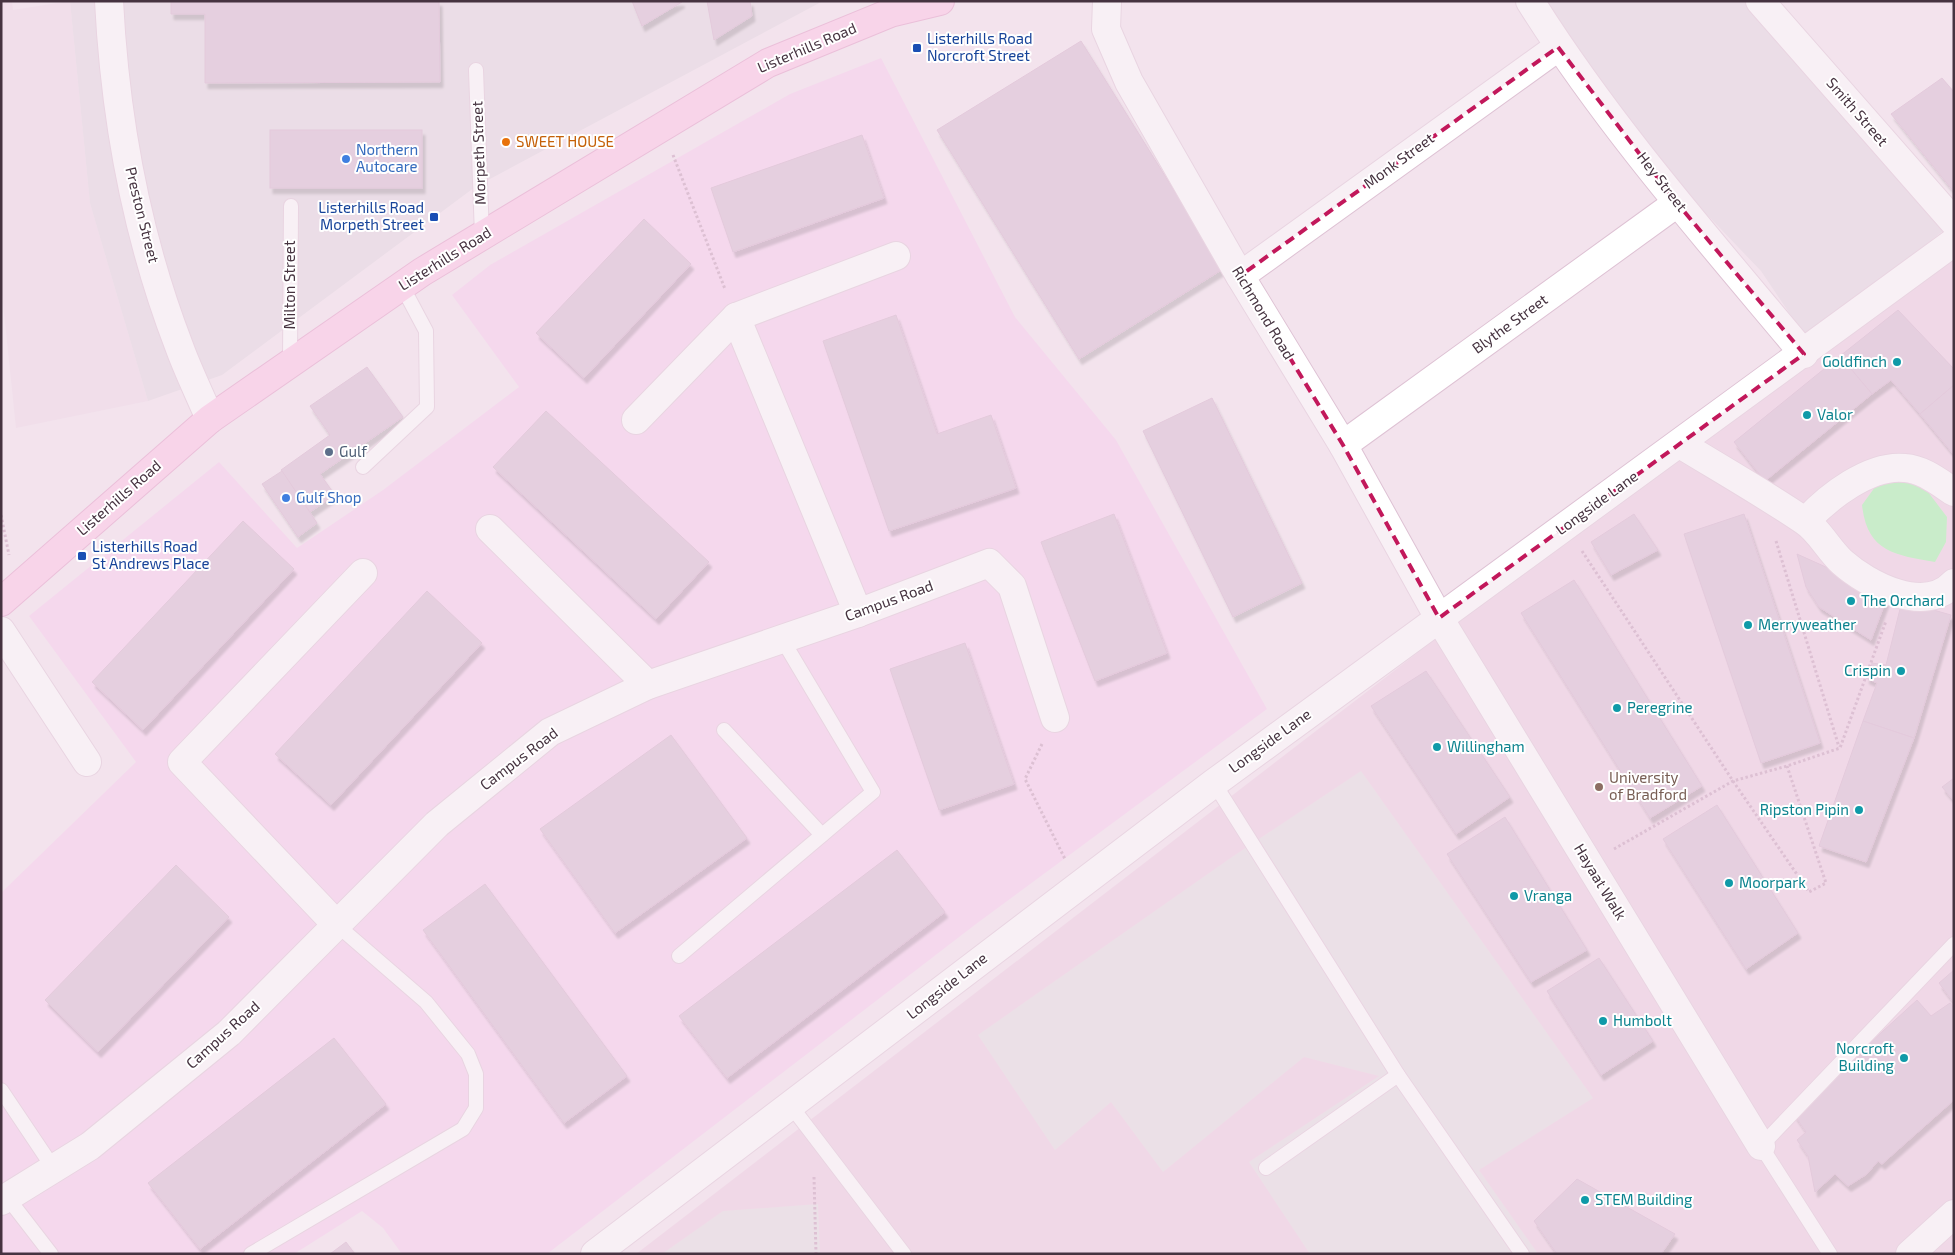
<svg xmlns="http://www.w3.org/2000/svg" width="1955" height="1255" viewBox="0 0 1955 1255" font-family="'Exo 2',sans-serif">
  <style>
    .residential { fill: #efd7e7 }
    .commercial { fill: #f8cbed }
    .industrial { fill: #e2d5df }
    .education { fill: #eecbe1 }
    .parking { fill: #e3dce1 }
    .water { fill: #98f79f }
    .building { fill: #d6b7ce; stroke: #d1aac7; filter: url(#shadow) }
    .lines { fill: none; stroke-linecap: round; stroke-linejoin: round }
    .lane-casing { stroke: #dec2d4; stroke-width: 16 }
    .street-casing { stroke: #dec2d4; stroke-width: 30 }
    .secondary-casing { stroke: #e294c2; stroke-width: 30 }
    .path { stroke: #c395b4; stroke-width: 3; stroke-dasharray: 2.5 2.5; stroke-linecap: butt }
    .lane { stroke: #fff; stroke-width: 14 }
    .street { stroke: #fff; stroke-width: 28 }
    .secondary { stroke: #ffc1e5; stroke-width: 28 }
    .marked { fill: none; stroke: #c2185b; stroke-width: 4; stroke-dasharray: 10 6; stroke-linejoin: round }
    .transit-dot { fill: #1a4fb4; stroke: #fff; stroke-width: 2 }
    .food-dot { fill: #e8710a; stroke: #fff; stroke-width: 2 }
    .shop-dot { fill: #3f7fe0; stroke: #fff; stroke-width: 2 }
    .culture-dot { fill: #0f9aa8; stroke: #fff; stroke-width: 2 }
    .service-dot { fill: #5c6f8a; stroke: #fff; stroke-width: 2 }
    .education-dot { fill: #8d6e63; stroke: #fff; stroke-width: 2 }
    .labels { text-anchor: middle; stroke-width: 4; stroke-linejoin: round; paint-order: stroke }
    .transit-label { font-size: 15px; fill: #164399; stroke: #fff; text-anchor: start }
    .street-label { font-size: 15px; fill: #463340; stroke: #fff }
    .food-label { font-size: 15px; fill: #c56008; stroke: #fff; text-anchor: start }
    .shop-label { font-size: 15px; fill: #366cbe; stroke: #fff; text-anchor: start }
    .culture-label { font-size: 15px; fill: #0d838f; stroke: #fff; text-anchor: start }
    .service-label { font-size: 15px; fill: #4e5e75; stroke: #fff; text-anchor: start }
    .education-label { font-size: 15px; fill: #785e54; stroke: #fff; text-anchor: start }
  </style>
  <defs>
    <filter id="shadow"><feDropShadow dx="3" dy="5.5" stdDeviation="1" flood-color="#0004"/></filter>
  </defs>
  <rect width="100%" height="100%" fill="#f3e3ed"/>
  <polygon class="residential" points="1,1 12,1 13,10 70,1 90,203 148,401 16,428 1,284"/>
  <polygon class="commercial" points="881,58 1015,317 1116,440 1267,709 976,924 547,1254 402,1254 383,1228 362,1211 294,1254 1,1254 1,893 136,762 29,616 219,462 297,548 383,490 519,387 452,295 490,265 790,94"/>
  <g class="industrial">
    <polygon points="70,1 823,1 475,187 222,375 148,401 90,203"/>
    <polygon points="1545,1 1745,1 1944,230 1808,341 1761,271 1695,202 1575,52"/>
  </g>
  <polygon class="education" points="1954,252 1954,1254 636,1254 1438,637"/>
  <g class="parking">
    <polygon points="1361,771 1593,1098 1479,1170 1538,1254 1310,1254 1249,1162 1379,1076 1304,1057 1163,1172 1111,1102 1055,1150 978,1035 1232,857"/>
    <polygon points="818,1204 820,1254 662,1254 723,1211"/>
  </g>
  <path class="water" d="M1899,479L1919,480L1947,517L1946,542L1935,562C1895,555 1867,552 1862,505L1875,487Z"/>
  <g class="building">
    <polygon points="171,1 439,1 440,82 205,83 205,14 171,14"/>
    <polygon points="632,1 681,1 682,2 642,26"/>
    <polygon points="707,1 750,1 752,16 714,40"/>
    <polygon points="1081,41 1223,269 1079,359 937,130"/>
    <polygon points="1942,78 1954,92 1954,192 1891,114"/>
    <rect x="270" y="130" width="152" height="58"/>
    <polygon points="862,135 884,198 733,252 711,188"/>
    <polygon points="644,219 691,264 584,378 536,333"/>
    <polygon points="1898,310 1954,369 1954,385 1920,414 1891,380 1872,394 1840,356"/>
    <polygon points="896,315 937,434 991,415 1016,488 889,531 823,341"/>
    <polygon points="1840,356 1872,394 1765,481 1734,442"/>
    <polygon points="367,367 403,417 320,474 335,495 310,512 281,470 330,435 310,406"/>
    <polygon points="1954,385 1954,455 1920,414"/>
    <polygon points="1212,398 1302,583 1233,617 1143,431"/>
    <polygon points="546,411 709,562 656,619 493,467"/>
    <polygon points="282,471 317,523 298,537 262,484"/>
    <polygon points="1114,514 1167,653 1095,681 1041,542"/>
    <polygon points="1634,514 1658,550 1611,575 1591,542"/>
    <polygon points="1744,514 1820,743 1761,763 1684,534"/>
    <polygon points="243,521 294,569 143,730 92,682"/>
    <polygon points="1797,554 1888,595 1871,640 1819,607 1806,587"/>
    <polygon points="1574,580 1702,786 1650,818 1521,613"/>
    <polygon points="427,591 482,643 331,805 275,754"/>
    <polygon points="1902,601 1951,615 1914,738 1863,721 1877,683 1866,678 1872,663 1886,665"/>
    <polygon points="965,643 1014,784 939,810 890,669"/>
    <polygon points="1426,671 1510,797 1456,834 1371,706"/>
    <polygon points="1863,721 1914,738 1866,862 1819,846"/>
    <polygon points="671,735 747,838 615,933 540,829"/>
    <polygon points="1954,778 1954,801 1942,787"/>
    <polygon points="1717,805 1798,933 1746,969 1663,839"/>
    <polygon points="1505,817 1587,950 1531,982 1447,854"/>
    <polygon points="897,850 945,912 727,1078 679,1016"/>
    <polygon points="176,865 229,917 98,1052 45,1000"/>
    <polygon points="485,884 627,1076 564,1123 423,930"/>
    <polygon points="1599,958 1653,1041 1601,1075 1547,991"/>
    <polygon points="1954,970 1954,1003 1939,983"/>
    <polygon points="1917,1000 1931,1016 1950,1003 1954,1008 1954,1100 1882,1164 1878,1161 1867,1174 1848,1186 1835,1174 1815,1192 1808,1156 1797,1140 1806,1132 1793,1113"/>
    <polygon points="334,1038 386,1104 200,1249 148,1183"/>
    <polygon points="1577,1179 1675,1234 1661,1254 1557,1254 1534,1221"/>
    <polygon points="346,1242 355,1254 330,1254"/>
  </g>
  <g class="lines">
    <defs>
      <g id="lane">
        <polyline points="476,70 482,236"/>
        <polyline points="290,364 291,206"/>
        <polyline points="363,467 427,407 426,331 402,286"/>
        <polyline points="724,730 822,835"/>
        <polyline points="1214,783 1398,1075 1522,1254"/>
        <polyline points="679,956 873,792 782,639"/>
        <polyline points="1,1090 54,1169"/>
        <polyline points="791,1106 904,1254"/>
        <polyline points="1266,1168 1398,1075"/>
        <polyline points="7,1197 51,1254"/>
        <polyline points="251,1254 463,1129 476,1108 476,1074 468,1054 426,1002 337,925"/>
        <polyline points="1830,1254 1761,1146 1954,944"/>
      </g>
      <g id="street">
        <path d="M109,1C115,118 137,237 179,346C188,371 200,395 210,419"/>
        <polyline points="1107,1 1106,29 1129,82 1240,276 1343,445 1439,618 1761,1146"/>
        <path d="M1530,1C1609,127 1709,240 1804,354"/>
        <polyline points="1760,1 1954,222"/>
        <polyline points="1240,276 1558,47"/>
        <polyline points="736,317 896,256"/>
        <polyline points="636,420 736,317 858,613"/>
        <path d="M1680,444C1721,469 1763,493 1803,520C1819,530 1828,549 1842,562C1868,585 1925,615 1954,583"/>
        <polyline points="1343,445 1677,203"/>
        <path d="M1806,521C1828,497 1870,464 1905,468C1923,469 1940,483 1954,492"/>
        <polyline points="490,529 648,685"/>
        <polyline points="1,631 87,762"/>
        <polyline points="337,925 182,762 363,573"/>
        <polyline points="1,1201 90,1146 229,1033 437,824 550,732 648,685 858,613 989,563 1012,586 1055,718"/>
        <polyline points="595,1254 1214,783 1954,242"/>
        <polyline points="1910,1254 1954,1214"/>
      </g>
      <polyline id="secondary" points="1,602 210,419 422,272 768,63 890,13 940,1"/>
    </defs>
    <use href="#lane" class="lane-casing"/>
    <use href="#street" class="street-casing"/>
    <use href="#secondary" class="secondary-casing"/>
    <g class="path">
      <polyline points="673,155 725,289"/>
      <polyline points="1,515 9,555"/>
      <polyline points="1776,541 1839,747"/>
      <polyline points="1582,551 1733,781 1809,892 1826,883 1787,766"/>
      <polyline points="1042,744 1025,779 1065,859"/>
      <polyline points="1614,849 1733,781 1787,766 1840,748 1886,621"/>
      <polyline points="814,1177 816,1254"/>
    </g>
    <use href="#lane" class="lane"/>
    <use href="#street" class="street"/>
    <use href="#secondary" class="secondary"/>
  </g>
  <path d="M0 0H1955V1255H0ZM1558,47L1677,203L1804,354L1439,618L1343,445L1240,276Z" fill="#f3e3ed" fill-opacity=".55" fill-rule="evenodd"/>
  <path class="marked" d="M1558,47L1677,203L1804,354L1439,618L1343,445L1240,276Z"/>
  <g class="transit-dot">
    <rect x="912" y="43" width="10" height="10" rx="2.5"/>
    <rect x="429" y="212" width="10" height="10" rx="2.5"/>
    <rect x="77" y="551" width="10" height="10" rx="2.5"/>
  </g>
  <circle class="food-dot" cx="506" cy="142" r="5"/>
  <g class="shop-dot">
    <circle cx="346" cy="159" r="5"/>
    <circle cx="286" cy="498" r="5"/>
  </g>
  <g class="culture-dot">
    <circle cx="1897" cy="362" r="5"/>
    <circle cx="1807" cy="415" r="5"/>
    <circle cx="1851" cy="601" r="5"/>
    <circle cx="1748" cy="625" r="5"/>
    <circle cx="1901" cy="671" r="5"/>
    <circle cx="1617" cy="708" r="5"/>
    <circle cx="1437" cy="747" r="5"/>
    <circle cx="1859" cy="810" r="5"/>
    <circle cx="1729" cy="883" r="5"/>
    <circle cx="1514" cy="896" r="5"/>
    <circle cx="1603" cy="1021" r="5"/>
    <circle cx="1904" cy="1058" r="5"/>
    <circle cx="1585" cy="1200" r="5"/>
  </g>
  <circle class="service-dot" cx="329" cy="452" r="5"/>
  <circle class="education-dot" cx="1599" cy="787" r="5"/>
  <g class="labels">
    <g class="transit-label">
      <text x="927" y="44">Listerhills Road<tspan x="927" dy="17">Norcroft Street</tspan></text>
      <text x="424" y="213" text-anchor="end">Listerhills Road<tspan x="424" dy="17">Morpeth Street</tspan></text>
      <text x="92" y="552">Listerhills Road<tspan x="92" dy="17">St Andrews Place</tspan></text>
    </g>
    <g class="street-label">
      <text transform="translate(807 48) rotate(-23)" y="5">Listerhills Road</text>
      <text transform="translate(1857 112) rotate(49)" y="5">Smith Street</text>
      <text transform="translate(479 153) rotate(-92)" y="5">Morpeth Street</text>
      <text transform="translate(1399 161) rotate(-36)" y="5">Monk Street</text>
      <text transform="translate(1662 182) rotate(52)" y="5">Hey Street</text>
      <text transform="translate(142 215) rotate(76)" y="5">Preston Street</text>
      <text transform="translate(445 259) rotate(-32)" y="5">Listerhills Road</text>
      <text transform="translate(290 285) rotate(-90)" y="5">Milton Street</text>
      <text transform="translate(1263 313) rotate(59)" y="5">Richmond Road</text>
      <text transform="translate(1510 324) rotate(-36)" y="5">Blythe Street</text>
      <text transform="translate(119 498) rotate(-41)" y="5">Listerhills Road</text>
      <text transform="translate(1597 503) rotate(-36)" y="5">Longside Lane</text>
      <text transform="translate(889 601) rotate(-20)" y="5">Campus Road</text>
      <text transform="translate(1270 741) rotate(-36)" y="5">Longside Lane</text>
      <text transform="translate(519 759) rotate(-37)" y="5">Campus Road</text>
      <text transform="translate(1600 882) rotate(59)" y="5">Hayaat Walk</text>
      <text transform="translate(947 986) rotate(-38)" y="5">Longside Lane</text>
      <text transform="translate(223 1035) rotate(-42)" y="5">Campus Road</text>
    </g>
    <g class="food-label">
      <text x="516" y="147">SWEET HOUSE</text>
    </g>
    <g class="shop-label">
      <text x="356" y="155">Northern<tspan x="356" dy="17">Autocare</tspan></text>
      <text x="296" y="503">Gulf Shop</text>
    </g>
    <g class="culture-label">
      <text x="1887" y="367" text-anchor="end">Goldfinch</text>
      <text x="1817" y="420">Valor</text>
      <text x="1861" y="606">The Orchard</text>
      <text x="1758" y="630">Merryweather</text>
      <text x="1891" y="676" text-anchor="end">Crispin</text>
      <text x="1627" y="713">Peregrine</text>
      <text x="1447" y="752">Willingham</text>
      <text x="1849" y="815" text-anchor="end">Ripston Pipin</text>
      <text x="1739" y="888">Moorpark</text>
      <text x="1524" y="901">Vranga</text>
      <text x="1613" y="1026">Humbolt</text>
      <text x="1894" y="1054" text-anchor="end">Norcroft<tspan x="1894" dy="17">Building</tspan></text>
      <text x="1595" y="1205">STEM Building</text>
    </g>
    <g class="service-label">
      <text x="339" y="457">Gulf</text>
    </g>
    <g class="education-label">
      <text x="1609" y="783">University<tspan x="1609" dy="17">of Bradford</tspan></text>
    </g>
  </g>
  <rect width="1955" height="1255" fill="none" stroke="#463340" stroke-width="5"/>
</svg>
